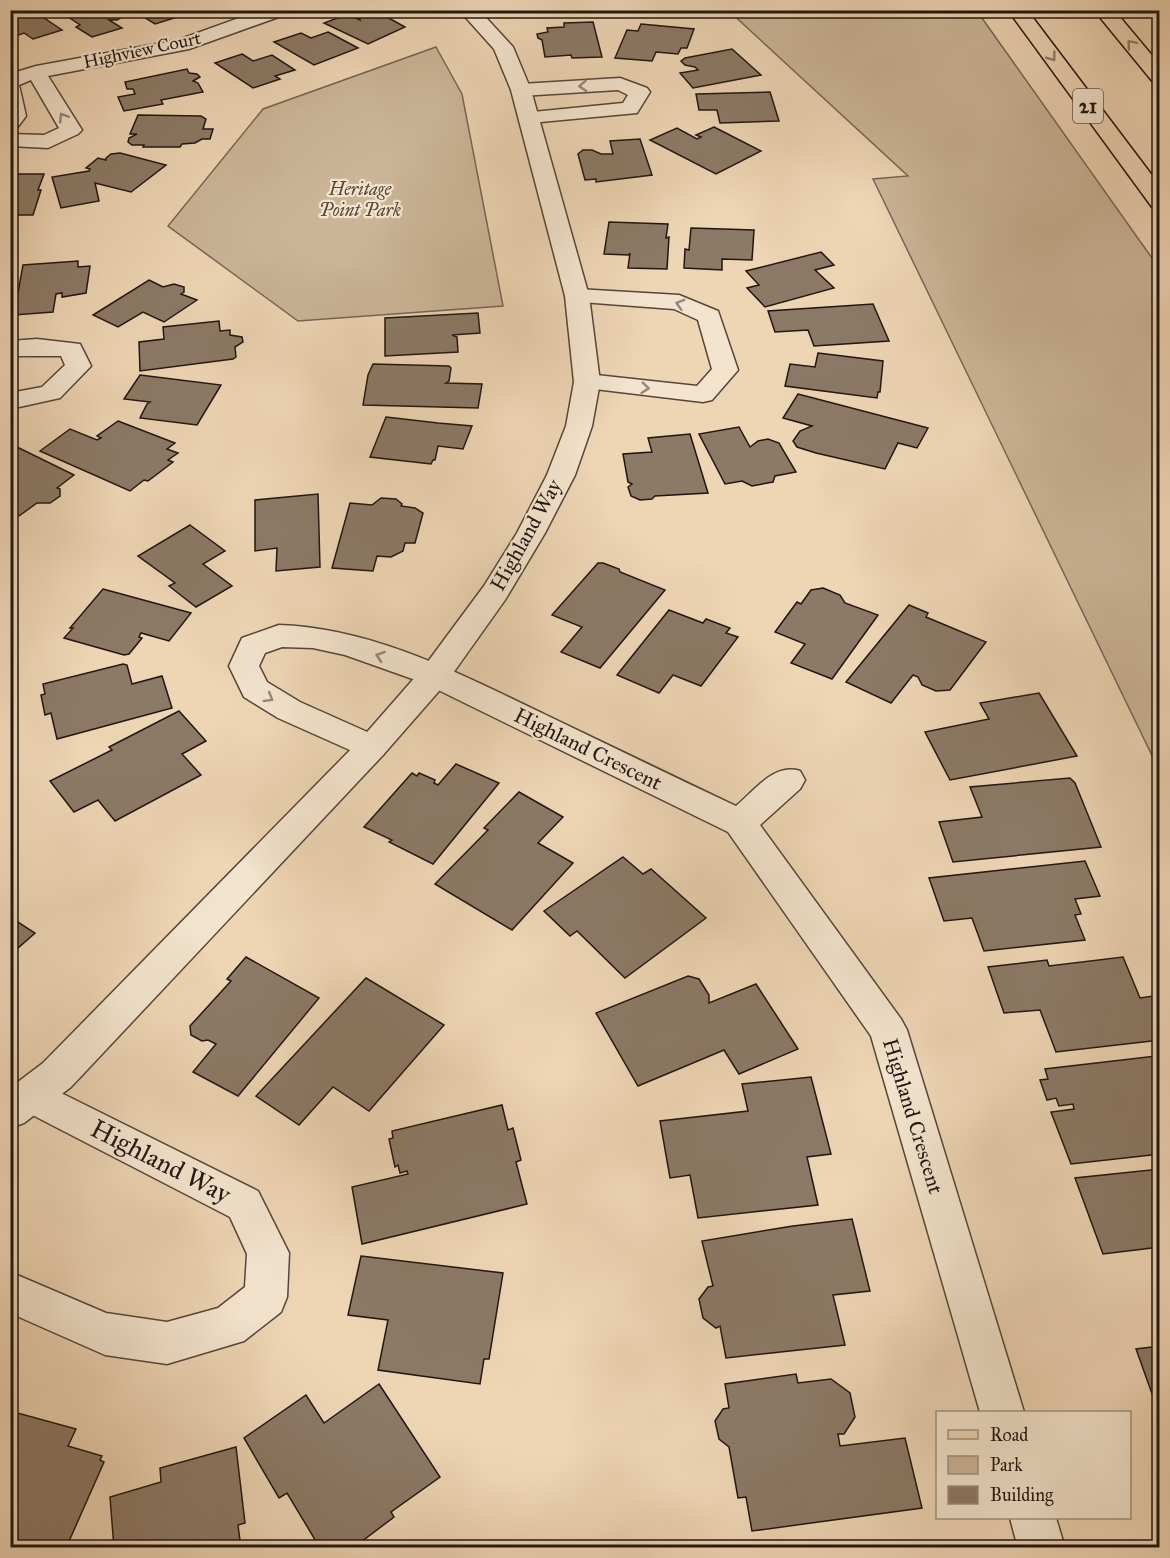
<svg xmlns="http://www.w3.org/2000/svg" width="1170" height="1558" viewBox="0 0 1170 1558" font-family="'IM FELL Great Primer',serif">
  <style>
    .green { fill: #cbb598; stroke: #766654; stroke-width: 1.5 }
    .building { fill: #8c7966; stroke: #211611; stroke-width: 1.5 }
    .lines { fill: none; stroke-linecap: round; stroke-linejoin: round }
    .minor-casing { stroke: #54463a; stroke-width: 3 }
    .tertiary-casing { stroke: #54463a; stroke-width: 3 }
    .primary-casing { stroke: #211611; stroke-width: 3 }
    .minor { fill: #f4e4ce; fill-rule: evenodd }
    .tertiary { fill: #f4e4ce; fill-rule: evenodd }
    .primary { fill: #eed5b4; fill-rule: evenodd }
    .oneway { stroke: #927f6b }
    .oneway2 { stroke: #958779 }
    .labels { text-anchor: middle; stroke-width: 4.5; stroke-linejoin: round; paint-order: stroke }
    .far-street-label { font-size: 18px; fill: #211611; stroke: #f4e4ce }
    .far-park-label { font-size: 18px; font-style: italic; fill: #54463a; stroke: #f4e4ce }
    .shield { fill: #f4e4ce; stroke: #60544a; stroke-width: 1.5 }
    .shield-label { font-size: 20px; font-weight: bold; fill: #211611 }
    .street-label { font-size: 21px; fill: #211611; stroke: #f4e4ce }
    .near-street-label { font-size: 26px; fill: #211611; stroke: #f4e4ce }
  </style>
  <rect width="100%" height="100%" fill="#eed5b4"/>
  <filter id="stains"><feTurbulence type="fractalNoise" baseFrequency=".00333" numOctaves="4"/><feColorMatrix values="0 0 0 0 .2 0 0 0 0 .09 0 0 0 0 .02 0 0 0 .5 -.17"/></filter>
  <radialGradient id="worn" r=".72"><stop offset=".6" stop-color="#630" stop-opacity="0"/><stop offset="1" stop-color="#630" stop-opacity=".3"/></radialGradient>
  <g class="green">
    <polygon points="729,11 977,11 1159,268 1159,770 873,179 908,176"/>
    <polygon points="436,47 462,94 503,306 298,321 168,226 263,109"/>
  </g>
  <g class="building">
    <polygon points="16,10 32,10 62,30 33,39 24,33 10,38 10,12"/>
    <polygon points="64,10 122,10 128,14 117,20 109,20 122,28 92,37 76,27 80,25 61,12"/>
    <polygon points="140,10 177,10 184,15 155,24 139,14 143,12"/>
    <polygon points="376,11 405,27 368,44 324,23 348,14 360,20 359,18"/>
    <polygon points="593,22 602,57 572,58 571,55 545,57 542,40 538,38 537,34 548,32 547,28 564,27 564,23"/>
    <polygon points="641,24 694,29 687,48 681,48 678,54 656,52 652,61 615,58 627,30 638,31"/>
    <polygon points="328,32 358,48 314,65 274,42 301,33 311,38"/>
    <polygon points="732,49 761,75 693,88 680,73 698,70 695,67 685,65 681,61 685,58"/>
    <polygon points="242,54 253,61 272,55 295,70 275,76 280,79 253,88 215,63"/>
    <polygon points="187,69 189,73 197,74 200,77 193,81 198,83 203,92 161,100 163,104 124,111 118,97 135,94 133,89 127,89 125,82"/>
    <polygon points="770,92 779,121 720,123 717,110 699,110 696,94"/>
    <polygon points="138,115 201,116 206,119 203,129 213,129 210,139 202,139 195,143 182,144 180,147 143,147 144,145 132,145 128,142 129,138 137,134 130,134"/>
    <polygon points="714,127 761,151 716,174 650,140 677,128 697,139 701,137 696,135"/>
    <polygon points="640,139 652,175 596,182 596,179 585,180 578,154 583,150 592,150 601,154 613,154 610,141"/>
    <polygon points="120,153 166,165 131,192 95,183 99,201 61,208 52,177 89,171 90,169 86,168 98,158 106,160 106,158 111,154"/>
    <polygon points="10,174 44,174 38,190 41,190 33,215 10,215"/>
    <polygon points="609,222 668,224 666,238 669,237 667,269 628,268 630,253 629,255 604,254"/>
    <polygon points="691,228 754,230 752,260 722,259 722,270 684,268 685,249 689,250"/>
    <polygon points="821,252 834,265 815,270 834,288 765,307 747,288 759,285 746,271"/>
    <polygon points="78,261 78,267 90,266 86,293 62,297 62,293 56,294 53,312 14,315 23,265"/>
    <polygon points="149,280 163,287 174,284 184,287 184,292 181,294 197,300 164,322 143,312 118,327 93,315"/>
    <polygon points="873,304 889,341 814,346 808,330 775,332 768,311"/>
    <polygon points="478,313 480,333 452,335 457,337 458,352 385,356 385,318"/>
    <polygon points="219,321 220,331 230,330 230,335 242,337 243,342 235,347 236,357 233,359 140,371 139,342 164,339 163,327"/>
    <polygon points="818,353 883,361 880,392 878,392 877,398 785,386 790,364 815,367"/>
    <polygon points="373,364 449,366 451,368 449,381 446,383 482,384 478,408 363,405 368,375"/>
    <polygon points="140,375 221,385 197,425 140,418 147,404 150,402 124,399"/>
    <polygon points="798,394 928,428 917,448 898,443 885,469 816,453 797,447 793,441 800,431 812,426 783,418"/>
    <polygon points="386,417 438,423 472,426 463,449 438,446 435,460 433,460 431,464 370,457"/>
    <polygon points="118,421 175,443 167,449 178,453 168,460 173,462 148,481 144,480 130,491 40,451 70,429 97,440 101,438 97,436"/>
    <polygon points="739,427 750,447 758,441 768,439 779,443 796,472 775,476 773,482 752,486 742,481 725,484 699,434"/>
    <polygon points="690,434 708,493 655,496 652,499 640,500 631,496 628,487 632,484 628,482 623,454 652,452 648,438"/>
    <polygon points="17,447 74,475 57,488 60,489 60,496 50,503 37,503 19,516 10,512 10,451"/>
    <polygon points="318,494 320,567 276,571 277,548 255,551 255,500"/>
    <polygon points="381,498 396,499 402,504 401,506 415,508 423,513 415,543 405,543 403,551 391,557 377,556 373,571 332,568 350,503 372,505"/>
    <polygon points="190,525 225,551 203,564 232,586 196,607 169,586 175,583 138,556"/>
    <polygon points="598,563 603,563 619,569 620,572 665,590 600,668 561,652 582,627 552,615"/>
    <polygon points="823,588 840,595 845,603 878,615 832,679 791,663 805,644 775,632 797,602 801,604 811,590"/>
    <polygon points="103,589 191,613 169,641 141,633 139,637 142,638 129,654 124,655 64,638 73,628 70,628"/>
    <polygon points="909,605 928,613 926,617 986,642 950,690 936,691 922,685 918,677 913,675 891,703 846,682"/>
    <polygon points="669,610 703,623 706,619 730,628 726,633 738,637 701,686 673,675 659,693 617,675"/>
    <polygon points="123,664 127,665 132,684 162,676 172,708 57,739 51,713 45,715 41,695 45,694 43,684"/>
    <polygon points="1039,693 1077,756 950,780 925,732 989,719 980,703"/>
    <polygon points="179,711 206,741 182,754 201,775 115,821 98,800 74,812 50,781 112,750 109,747"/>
    <polygon points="456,764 499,783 433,864 389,842 392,840 364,827 412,773 417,776 419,773 435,780 434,783 438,785"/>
    <polygon points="1070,778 1075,783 1101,847 953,862 939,822 982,817 970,787"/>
    <polygon points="519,792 563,817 538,843 573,863 512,930 435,884 488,830 484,828"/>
    <polygon points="623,857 643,874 651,869 706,918 625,978 577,931 570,936 544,911"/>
    <polygon points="1085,861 1100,896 1075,899 1081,914 1075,915 1085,940 984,951 972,918 944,921 929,878"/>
    <polygon points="10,917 35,933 10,955"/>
    <polygon points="246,957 319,998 238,1096 193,1072 216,1044 208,1040 202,1041 191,1035 190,1026 231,981 227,979"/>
    <polygon points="1123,957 1140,998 1160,995 1160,1040 1056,1052 1040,1010 1004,1013 988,967 1047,960 1049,966"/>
    <polygon points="688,976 699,979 709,995 709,1003 756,984 798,1049 739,1074 724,1050 638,1086 596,1013"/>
    <polygon points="366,978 444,1025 369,1111 333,1087 299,1125 256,1096"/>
    <polygon points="1156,1056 1160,1063 1160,1154 1071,1164 1051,1112 1074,1109 1073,1104 1059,1106 1056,1098 1047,1100 1040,1080 1048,1079 1045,1069"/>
    <polygon points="811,1077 831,1154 807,1157 818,1205 698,1218 690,1175 670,1178 660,1121 748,1111 742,1084"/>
    <polygon points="502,1105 508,1130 513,1128 521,1160 516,1162 527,1204 362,1244 352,1187 408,1174 407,1171 400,1173 398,1165 395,1167 389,1139 393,1138 392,1131"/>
    <polygon points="1160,1169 1160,1247 1103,1254 1075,1178"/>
    <polygon points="852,1219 870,1291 833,1295 845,1345 726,1358 720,1326 716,1328 703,1318 699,1299 708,1287 713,1286 702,1241 793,1226"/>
    <polygon points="361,1256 503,1273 489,1359 484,1359 480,1384 378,1370 388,1320 348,1315"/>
    <polygon points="1160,1346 1160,1416 1136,1349"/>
    <polygon points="796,1374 798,1383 831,1379 850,1393 855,1417 844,1434 838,1434 840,1446 905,1438 922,1508 752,1531 746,1497 738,1498 729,1447 719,1439 715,1421 723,1409 729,1408 725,1384"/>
    <polygon points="379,1384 440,1477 391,1512 394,1517 353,1548 320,1548 287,1493 279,1498 244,1438 306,1395 324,1423"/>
    <polygon points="10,1411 76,1429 68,1446 102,1456 100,1460 104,1462 66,1548 10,1548"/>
    <polygon points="236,1447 245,1523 238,1525 241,1548 114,1548 110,1497 161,1482 160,1468"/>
  </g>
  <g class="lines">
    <defs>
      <g id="minor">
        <polygon points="261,10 289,10 287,14 189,49 48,76 82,130 78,134 48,148 10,146 10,134 44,135 59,128 31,80 19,85 26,116 17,128 10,130 10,74 36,66 178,40"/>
        <polygon points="620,78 647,88 650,92 637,113 530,123 523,121 520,117 523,113 623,103 628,95 618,90 521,96 514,94 511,90 514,86 521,84"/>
        <polygon points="577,289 679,295 718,311 738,370 712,400 703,402 578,387 574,382 578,377 587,374 697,386 712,369 698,320 674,309 568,301 565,296 568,291"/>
        <polygon points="37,339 80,344 91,366 60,398 10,409 10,393 42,387 65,365 61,356 10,356 10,341"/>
        <path d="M279,625C373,628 460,674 544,714C608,745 672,776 736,806C755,790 774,763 800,771L805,780L800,789L760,825L901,1019L907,1030L1024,1412H980L871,1036L728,832L424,683L345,655L313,648L282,647L265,653L259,666L267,682L300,702L383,739L388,747L383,755L372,759L361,755L278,718L244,697L229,666L242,638Z"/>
        <polygon points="31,1078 258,1191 289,1253 287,1297 281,1312 244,1341 167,1364 105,1355 10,1313 10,1272 106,1313 167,1322 218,1308 245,1287 247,1254 230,1217 17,1107 12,1095 17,1083"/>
        <polygon points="1010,1518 1056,1518 1065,1548 1018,1548"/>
      </g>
      <polygon id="tertiary" points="459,10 479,10 513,47 531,90 589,296 600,382 592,426 575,475 545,533 505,600 446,683 383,755 71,1087 24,1123 10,1128 10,1088 43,1063 361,739 424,667 484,586 517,533 547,475 566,426 574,382 565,296 511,90 494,49"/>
      <g id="primary">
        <polygon points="1008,10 1027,10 1160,186 1160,209 1152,207"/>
        <polygon points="1094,10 1114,10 1160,65 1160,84 1153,82"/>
      </g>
    </defs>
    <use href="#minor" class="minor-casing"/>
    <use href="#tertiary" class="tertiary-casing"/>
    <use href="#primary" class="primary-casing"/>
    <use href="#minor" class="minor"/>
    <use href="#tertiary" class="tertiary"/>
    <use href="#primary" class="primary"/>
  </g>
  <defs><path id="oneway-chevron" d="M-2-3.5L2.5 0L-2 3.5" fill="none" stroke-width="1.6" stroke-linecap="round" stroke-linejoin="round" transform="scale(1.5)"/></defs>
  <g class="oneway">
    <use href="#oneway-chevron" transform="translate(1131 44) rotate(-130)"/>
    <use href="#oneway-chevron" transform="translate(1052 57) rotate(53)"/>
  </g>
  <g class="oneway2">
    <use href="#oneway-chevron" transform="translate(583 86) rotate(177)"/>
    <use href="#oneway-chevron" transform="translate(63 117) rotate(-122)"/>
    <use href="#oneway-chevron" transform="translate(680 304) rotate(-164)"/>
    <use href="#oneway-chevron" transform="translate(645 388) rotate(6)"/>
    <use href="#oneway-chevron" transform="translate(380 656) rotate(-161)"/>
    <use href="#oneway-chevron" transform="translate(269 698) rotate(31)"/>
  </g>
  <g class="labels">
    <g class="far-street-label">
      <text transform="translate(142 50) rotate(-12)" y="6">Highview Court</text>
    </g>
    <g class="far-park-label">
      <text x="360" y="195">Heritage<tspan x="360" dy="21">Point Park</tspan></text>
    </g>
    <rect class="shield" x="1073" y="89" width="30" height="34" rx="4.5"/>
    <g class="shield-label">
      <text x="1088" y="113">21</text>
    </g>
    <g class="street-label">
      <text transform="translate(526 535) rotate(-61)" y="7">Highland Way</text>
      <text transform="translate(588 749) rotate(26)" y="7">Highland Crescent</text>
      <text transform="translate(913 1116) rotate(73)" y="7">Highland Crescent</text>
    </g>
    <g class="near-street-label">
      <text transform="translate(161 1161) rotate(27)" y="9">Highland Way</text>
    </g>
  </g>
  <rect width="1170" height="1558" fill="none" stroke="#eed5b4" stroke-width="36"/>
  <rect x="12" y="12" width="1146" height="1534" fill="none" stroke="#211611" stroke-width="3"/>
  <rect x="18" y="18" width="1134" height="1522" fill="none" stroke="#211611" stroke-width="1.5"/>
  <rect x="936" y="1411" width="195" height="108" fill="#f4e4ce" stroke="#a09282" stroke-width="1.5"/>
  <rect x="948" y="1430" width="30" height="9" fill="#eed5b4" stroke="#a09282" stroke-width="1.5"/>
  <text x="990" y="1441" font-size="18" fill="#211611">Road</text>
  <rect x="948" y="1456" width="30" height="18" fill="#cbb598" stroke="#a09282" stroke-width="1.5"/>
  <text x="990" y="1471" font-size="18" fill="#211611">Park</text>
  <rect x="948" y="1486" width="30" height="18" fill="#8c7966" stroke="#a09282" stroke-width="1.5"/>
  <text x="990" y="1501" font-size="18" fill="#211611">Building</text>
  <rect width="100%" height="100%" filter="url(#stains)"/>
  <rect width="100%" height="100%" fill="url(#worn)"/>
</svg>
